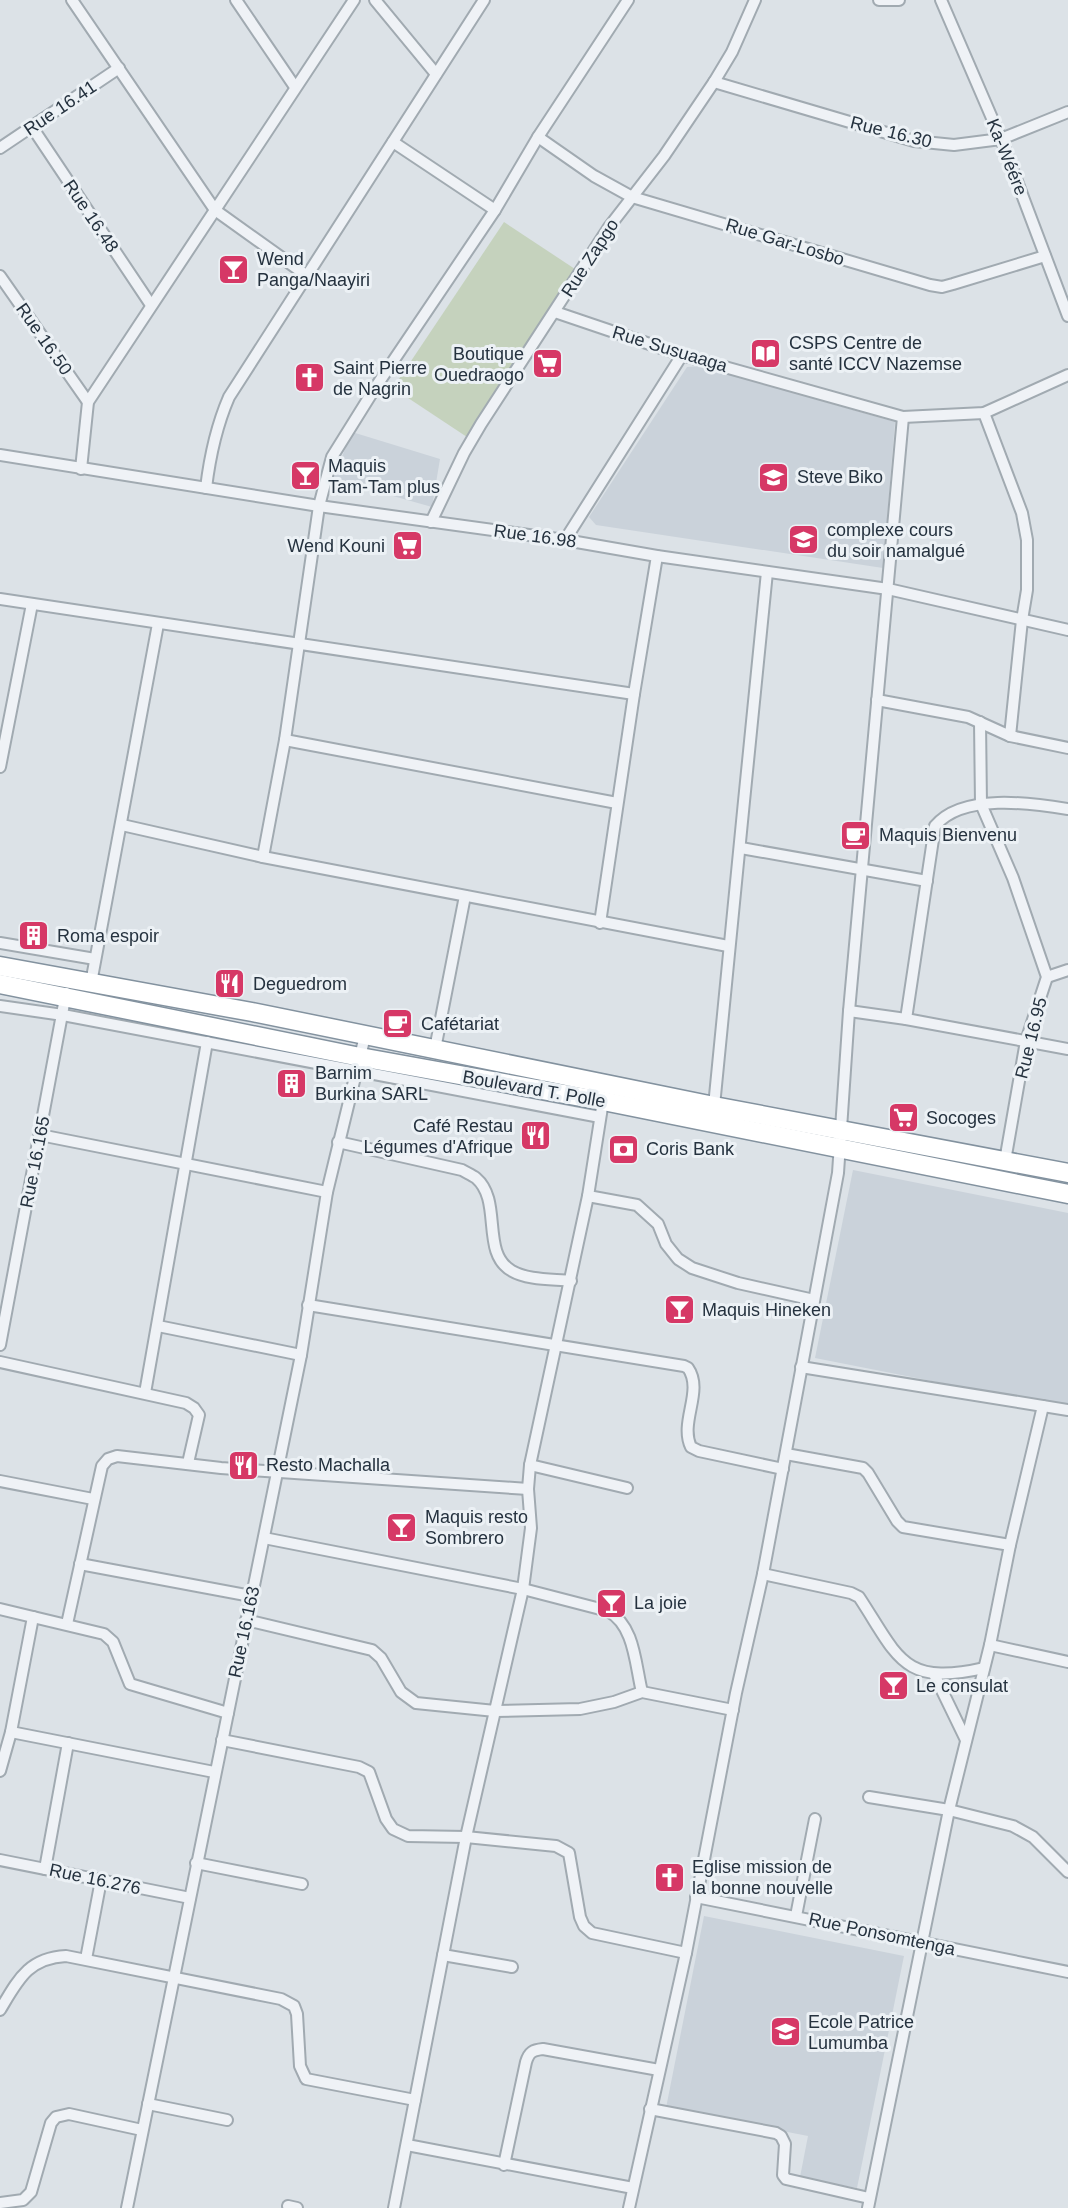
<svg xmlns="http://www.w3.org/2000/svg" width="1068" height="2208" viewBox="0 0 1068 2208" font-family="Arial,sans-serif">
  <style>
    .built { fill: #cad2da }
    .green { fill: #c5d2bd }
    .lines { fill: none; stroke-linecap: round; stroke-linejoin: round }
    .minor-casing { stroke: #a1aab1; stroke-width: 14 }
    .trunk-casing { stroke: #83929f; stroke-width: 21 }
    .minor { stroke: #eff2f6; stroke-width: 10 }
    .trunk { stroke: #fff; stroke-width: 18 }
    .labels { text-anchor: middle; stroke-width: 6; stroke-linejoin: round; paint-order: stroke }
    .street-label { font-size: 18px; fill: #25323f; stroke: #ecf1f5 }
    .poi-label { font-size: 18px; fill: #25323f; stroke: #ecf1f5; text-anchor: start }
  </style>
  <rect width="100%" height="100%" fill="#dce2e7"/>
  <g class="built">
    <polygon points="700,366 895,422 883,568 596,525 589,517 687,367"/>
    <polygon points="352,432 440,459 432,507 333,479"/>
    <polygon points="853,1170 1068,1213 1068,1408 815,1358"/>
    <polygon points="704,1916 904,1956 857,2188 800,2177 808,2136 666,2108"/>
  </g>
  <polygon class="green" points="504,222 581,273 470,439 393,388"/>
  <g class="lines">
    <defs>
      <g id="minor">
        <polyline points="72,0 215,210 306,275"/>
        <polyline points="236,0 295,87"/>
        <polyline points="375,0 436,74"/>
        <polyline points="879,0 899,0"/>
        <polyline points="941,0 1001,139 1068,316"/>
        <polyline points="714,82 914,141 954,145 1001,139 1068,112"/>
        <polyline points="32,127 151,305"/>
        <polyline points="538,137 594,176 632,197 930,285 942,287 953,284 1045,256"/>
        <polyline points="393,142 495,210"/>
        <polyline points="0,148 119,68"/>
        <polyline points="0,276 88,402"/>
        <polyline points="555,312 682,355 903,417 984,413 1068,375"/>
        <polyline points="0,455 319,506 565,540 657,556 888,589 1068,630"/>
        <polyline points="81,469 88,402 354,0"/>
        <path d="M206,488C210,455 216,427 229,397L484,0"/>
        <polyline points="431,522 464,453 481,424 609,227 664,156 714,82 732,52 755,0"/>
        <polyline points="565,540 682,355"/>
        <polyline points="0,599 634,694"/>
        <polyline points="877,700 968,717 1010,736 1022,620 1027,590 1027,540 1022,513 984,413"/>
        <polyline points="980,722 981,804 1013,878 1047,977 1026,1041 1005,1161"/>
        <polyline points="1010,736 1068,748"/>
        <polyline points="285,740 617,803"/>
        <polyline points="0,767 32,604"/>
        <polyline points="122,825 263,857 728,946"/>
        <polyline points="741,848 927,881"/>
        <polyline points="263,857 285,740 319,506 332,457 375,388 495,210 538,137 628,0"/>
        <polyline points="600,923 634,694 657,556"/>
        <polyline points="0,943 95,959"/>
        <polyline points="1047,977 1068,970"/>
        <polyline points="91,983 158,624"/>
        <polyline points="0,1006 63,1015 600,1117"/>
        <polyline points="849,1011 906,1019 1068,1049"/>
        <path d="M906,1019L935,826C962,793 1031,803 1068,809"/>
        <polyline points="435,1049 465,896"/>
        <path d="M714,1106C730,928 750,750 767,572"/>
        <polyline points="40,1135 327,1192"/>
        <path d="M338,1142L462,1170C467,1173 472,1175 476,1178C503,1201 480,1253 512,1271C527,1280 553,1279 571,1281"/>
        <polyline points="588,1196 637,1205 658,1224 666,1244 678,1259 692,1268 738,1283 814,1300"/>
        <path d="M308,1305L684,1366L688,1368C704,1391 679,1422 691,1447L699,1451L783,1469"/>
        <polyline points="158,1326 301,1355"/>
        <polyline points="0,1345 66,993"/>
        <polyline points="0,1362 186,1403 194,1408 199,1415 188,1463"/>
        <polyline points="801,1367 1068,1410"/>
        <polyline points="145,1393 207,1042"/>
        <polyline points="786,1454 863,1468 868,1473 897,1521 903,1527 1010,1545"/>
        <polyline points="530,1465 627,1488"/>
        <polyline points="0,1481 93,1499"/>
        <path d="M264,1538L523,1589L608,1611C635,1626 635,1664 642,1692"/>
        <polyline points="80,1564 251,1596"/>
        <path d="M763,1574L851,1593L859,1597C898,1656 902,1687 984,1668"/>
        <polyline points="0,1609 104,1634 113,1642 130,1684 228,1713"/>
        <polyline points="246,1620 372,1650 381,1658 401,1692 416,1703 495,1711 580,1709 614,1702 642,1692 733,1710"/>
        <polyline points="67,1624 102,1466 108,1459 117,1456 221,1468 528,1489"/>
        <polyline points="990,1645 1068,1662"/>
        <polyline points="934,1674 966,1740"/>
        <polyline points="11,1732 214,1772"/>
        <polyline points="222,1740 359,1767 369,1772 386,1819 393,1829 408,1836 466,1837 556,1846 569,1853 580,1917 584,1926 592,1933 686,1953"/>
        <polyline points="0,1771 11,1732 33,1617"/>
        <polyline points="869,1797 949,1810 1013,1826 1033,1837 1068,1872"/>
        <polyline points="0,1860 190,1898"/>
        <polyline points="196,1863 302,1884"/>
        <polyline points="45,1869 68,1743"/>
        <polyline points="696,1897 1068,1972"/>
        <polyline points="796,1916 815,1819"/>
        <polyline points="443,1955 512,1967"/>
        <polyline points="86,1959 101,1880"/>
        <path d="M0,2010C18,1980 28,1958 66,1956L281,1999L294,2006L297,2014L300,2066L306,2079L415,2100"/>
        <polyline points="148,2104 227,2120"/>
        <polyline points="650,2109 776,2133 781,2136 785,2144 783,2175 786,2179 869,2198"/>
        <polyline points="407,2145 633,2188"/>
        <path d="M504,2165L526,2062C529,2052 533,2050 543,2049L659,2070"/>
        <polyline points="0,2203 23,2200 31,2192 51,2123 56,2117 69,2114 142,2130"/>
        <polyline points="288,2206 297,2208"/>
        <polyline points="127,2208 301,1355 327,1192 365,1036"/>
        <polyline points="394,2208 466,1837 523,1589 531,1528 528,1489 530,1465 588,1196 603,1101"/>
        <polyline points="629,2208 686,1953 736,1693 763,1574 838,1173 849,1011 903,417"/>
        <polyline points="868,2208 949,1810 990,1645 1010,1545 1043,1406"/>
      </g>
      <g id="trunk">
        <polyline points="0,966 252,1012 714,1106 1068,1173"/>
        <polyline points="0,984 360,1057 603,1101 1068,1194"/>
      </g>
    </defs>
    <use href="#minor" class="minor-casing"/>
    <use href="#trunk" class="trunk-casing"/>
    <use href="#minor" class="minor"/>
    <use href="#trunk" class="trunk"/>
  </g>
  <defs>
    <symbol id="bar-square" viewBox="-11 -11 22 22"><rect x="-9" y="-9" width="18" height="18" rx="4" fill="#d63866" stroke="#ecf1f5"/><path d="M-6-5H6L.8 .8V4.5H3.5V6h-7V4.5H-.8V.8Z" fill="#fff"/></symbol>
    <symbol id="library-square" viewBox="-11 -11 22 22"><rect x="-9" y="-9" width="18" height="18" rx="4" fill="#d63866" stroke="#ecf1f5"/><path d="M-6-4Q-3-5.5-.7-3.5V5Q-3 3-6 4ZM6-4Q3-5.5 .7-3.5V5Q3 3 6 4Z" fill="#fff"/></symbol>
    <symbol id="supermarket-square" viewBox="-11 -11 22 22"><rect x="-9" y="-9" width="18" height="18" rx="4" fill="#d63866" stroke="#ecf1f5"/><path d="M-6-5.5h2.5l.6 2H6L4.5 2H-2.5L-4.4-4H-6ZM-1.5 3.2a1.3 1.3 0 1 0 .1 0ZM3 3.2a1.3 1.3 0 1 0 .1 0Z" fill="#fff"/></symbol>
    <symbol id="church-square" viewBox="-11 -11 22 22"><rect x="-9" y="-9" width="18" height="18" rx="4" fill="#d63866" stroke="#ecf1f5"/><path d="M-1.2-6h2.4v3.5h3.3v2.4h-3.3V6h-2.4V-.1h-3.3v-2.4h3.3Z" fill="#fff"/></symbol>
    <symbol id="school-square" viewBox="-11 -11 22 22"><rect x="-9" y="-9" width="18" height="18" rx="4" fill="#d63866" stroke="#ecf1f5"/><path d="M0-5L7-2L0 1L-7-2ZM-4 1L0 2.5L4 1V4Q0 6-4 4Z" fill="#fff"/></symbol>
    <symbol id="cafe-square" viewBox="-11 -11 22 22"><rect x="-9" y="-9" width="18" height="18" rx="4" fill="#d63866" stroke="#ecf1f5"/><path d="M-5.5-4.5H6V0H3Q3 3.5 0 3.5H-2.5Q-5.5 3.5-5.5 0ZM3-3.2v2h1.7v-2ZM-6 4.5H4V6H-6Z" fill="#fff"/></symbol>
    <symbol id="building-square" viewBox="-11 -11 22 22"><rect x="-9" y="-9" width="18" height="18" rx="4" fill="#d63866" stroke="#ecf1f5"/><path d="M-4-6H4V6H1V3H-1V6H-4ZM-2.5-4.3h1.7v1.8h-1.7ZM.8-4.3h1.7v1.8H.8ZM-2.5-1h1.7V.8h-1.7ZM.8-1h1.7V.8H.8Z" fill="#fff"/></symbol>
    <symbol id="restaurant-square" viewBox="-11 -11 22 22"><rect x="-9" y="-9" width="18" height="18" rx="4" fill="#d63866" stroke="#ecf1f5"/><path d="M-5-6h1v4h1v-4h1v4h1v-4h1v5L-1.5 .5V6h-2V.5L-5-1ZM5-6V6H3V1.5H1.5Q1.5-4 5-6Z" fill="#fff"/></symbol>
    <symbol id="bank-square" viewBox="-11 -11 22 22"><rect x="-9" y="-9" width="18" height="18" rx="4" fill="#d63866" stroke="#ecf1f5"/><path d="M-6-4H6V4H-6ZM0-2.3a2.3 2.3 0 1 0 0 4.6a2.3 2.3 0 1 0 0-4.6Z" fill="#fff"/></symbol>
  </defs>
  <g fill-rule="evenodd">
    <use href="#bar-square" x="216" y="252" width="35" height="35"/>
    <use href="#library-square" x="748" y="336" width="35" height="35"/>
    <use href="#supermarket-square" x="530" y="346" width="35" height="35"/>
    <use href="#church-square" x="292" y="360" width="35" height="35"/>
    <use href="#bar-square" x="288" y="458" width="35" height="35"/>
    <use href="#school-square" x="756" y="460" width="35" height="35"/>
    <use href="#school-square" x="786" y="522" width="35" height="35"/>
    <use href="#supermarket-square" x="390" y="528" width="35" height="35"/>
    <use href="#cafe-square" x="838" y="818" width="35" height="35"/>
    <use href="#building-square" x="16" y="918" width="35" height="35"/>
    <use href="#restaurant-square" x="212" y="966" width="35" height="35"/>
    <use href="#cafe-square" x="380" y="1006" width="35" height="35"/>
    <use href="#building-square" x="274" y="1066" width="35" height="35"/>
    <use href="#supermarket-square" x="886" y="1100" width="35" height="35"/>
    <use href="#restaurant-square" x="518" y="1118" width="35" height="35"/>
    <use href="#bank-square" x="606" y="1132" width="35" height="35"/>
    <use href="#bar-square" x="662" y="1292" width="35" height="35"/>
    <use href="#restaurant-square" x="226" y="1448" width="35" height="35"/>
    <use href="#bar-square" x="384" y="1510" width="35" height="35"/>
    <use href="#bar-square" x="594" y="1586" width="35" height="35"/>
    <use href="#bar-square" x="876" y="1668" width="35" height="35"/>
    <use href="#church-square" x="652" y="1860" width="35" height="35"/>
    <use href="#school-square" x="768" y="2014" width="35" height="35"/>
  </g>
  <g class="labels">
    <g class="street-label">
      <text transform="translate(60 108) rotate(-34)" y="6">Rue 16.41</text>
      <text transform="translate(891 132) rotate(14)" y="6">Rue 16.30</text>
      <text transform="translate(1007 157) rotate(68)" y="6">Ka-Wéére</text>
      <text transform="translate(91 216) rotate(56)" y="6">Rue 16.48</text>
      <text transform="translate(785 242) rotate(17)" y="6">Rue Gar-Losbo</text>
      <text transform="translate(590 258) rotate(-57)" y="6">Rue Zapgo</text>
      <text transform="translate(44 339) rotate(55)" y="6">Rue 16.50</text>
      <text transform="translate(670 349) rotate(17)" y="6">Rue Susuaaga</text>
      <text transform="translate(535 536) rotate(8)" y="6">Rue 16.98</text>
      <text transform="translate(1031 1038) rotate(-76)" y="6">Rue 16.95</text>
      <text transform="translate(534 1089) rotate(10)" y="6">Boulevard T. Polle</text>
      <text transform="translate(35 1162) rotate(-79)" y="6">Rue 16.165</text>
      <text transform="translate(244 1632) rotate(-78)" y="6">Rue 16.163</text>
      <text transform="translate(95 1879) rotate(12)" y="6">Rue 16.276</text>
      <text transform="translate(882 1934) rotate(12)" y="6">Rue Ponsomtenga</text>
    </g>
    <g class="poi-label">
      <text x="257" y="265">Wend<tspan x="257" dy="21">Panga/Naayiri</tspan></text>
      <text x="789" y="349">CSPS Centre de<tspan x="789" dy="21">santé ICCV Nazemse</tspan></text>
      <text x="524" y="360" text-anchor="end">Boutique<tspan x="524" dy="21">Ouedraogo</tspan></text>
      <text x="333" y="374">Saint Pierre<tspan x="333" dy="21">de Nagrin</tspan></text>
      <text x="328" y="472">Maquis<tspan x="328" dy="21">Tam-Tam plus</tspan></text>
      <text x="797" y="483">Steve Biko</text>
      <text x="827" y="536">complexe cours<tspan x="827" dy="21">du soir namalgué</tspan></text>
      <text x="385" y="552" text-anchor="end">Wend Kouni</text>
      <text x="879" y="841">Maquis Bienvenu</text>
      <text x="57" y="942">Roma espoir</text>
      <text x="253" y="990">Deguedrom</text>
      <text x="421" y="1030">Cafétariat</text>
      <text x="315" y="1079">Barnim<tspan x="315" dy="21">Burkina SARL</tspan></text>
      <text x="926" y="1124">Socoges</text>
      <text x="513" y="1132" text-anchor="end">Café Restau<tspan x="513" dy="21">Légumes d'Afrique</tspan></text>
      <text x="646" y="1155">Coris Bank</text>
      <text x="702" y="1316">Maquis Hineken</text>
      <text x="266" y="1471">Resto Machalla</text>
      <text x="425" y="1523">Maquis resto<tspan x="425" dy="21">Sombrero</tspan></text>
      <text x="634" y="1609">La joie</text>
      <text x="916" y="1692">Le consulat</text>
      <text x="692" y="1873">Eglise mission de<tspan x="692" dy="21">la bonne nouvelle</tspan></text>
      <text x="808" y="2028">Ecole Patrice<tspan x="808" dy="21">Lumumba</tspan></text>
    </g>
  </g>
</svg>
